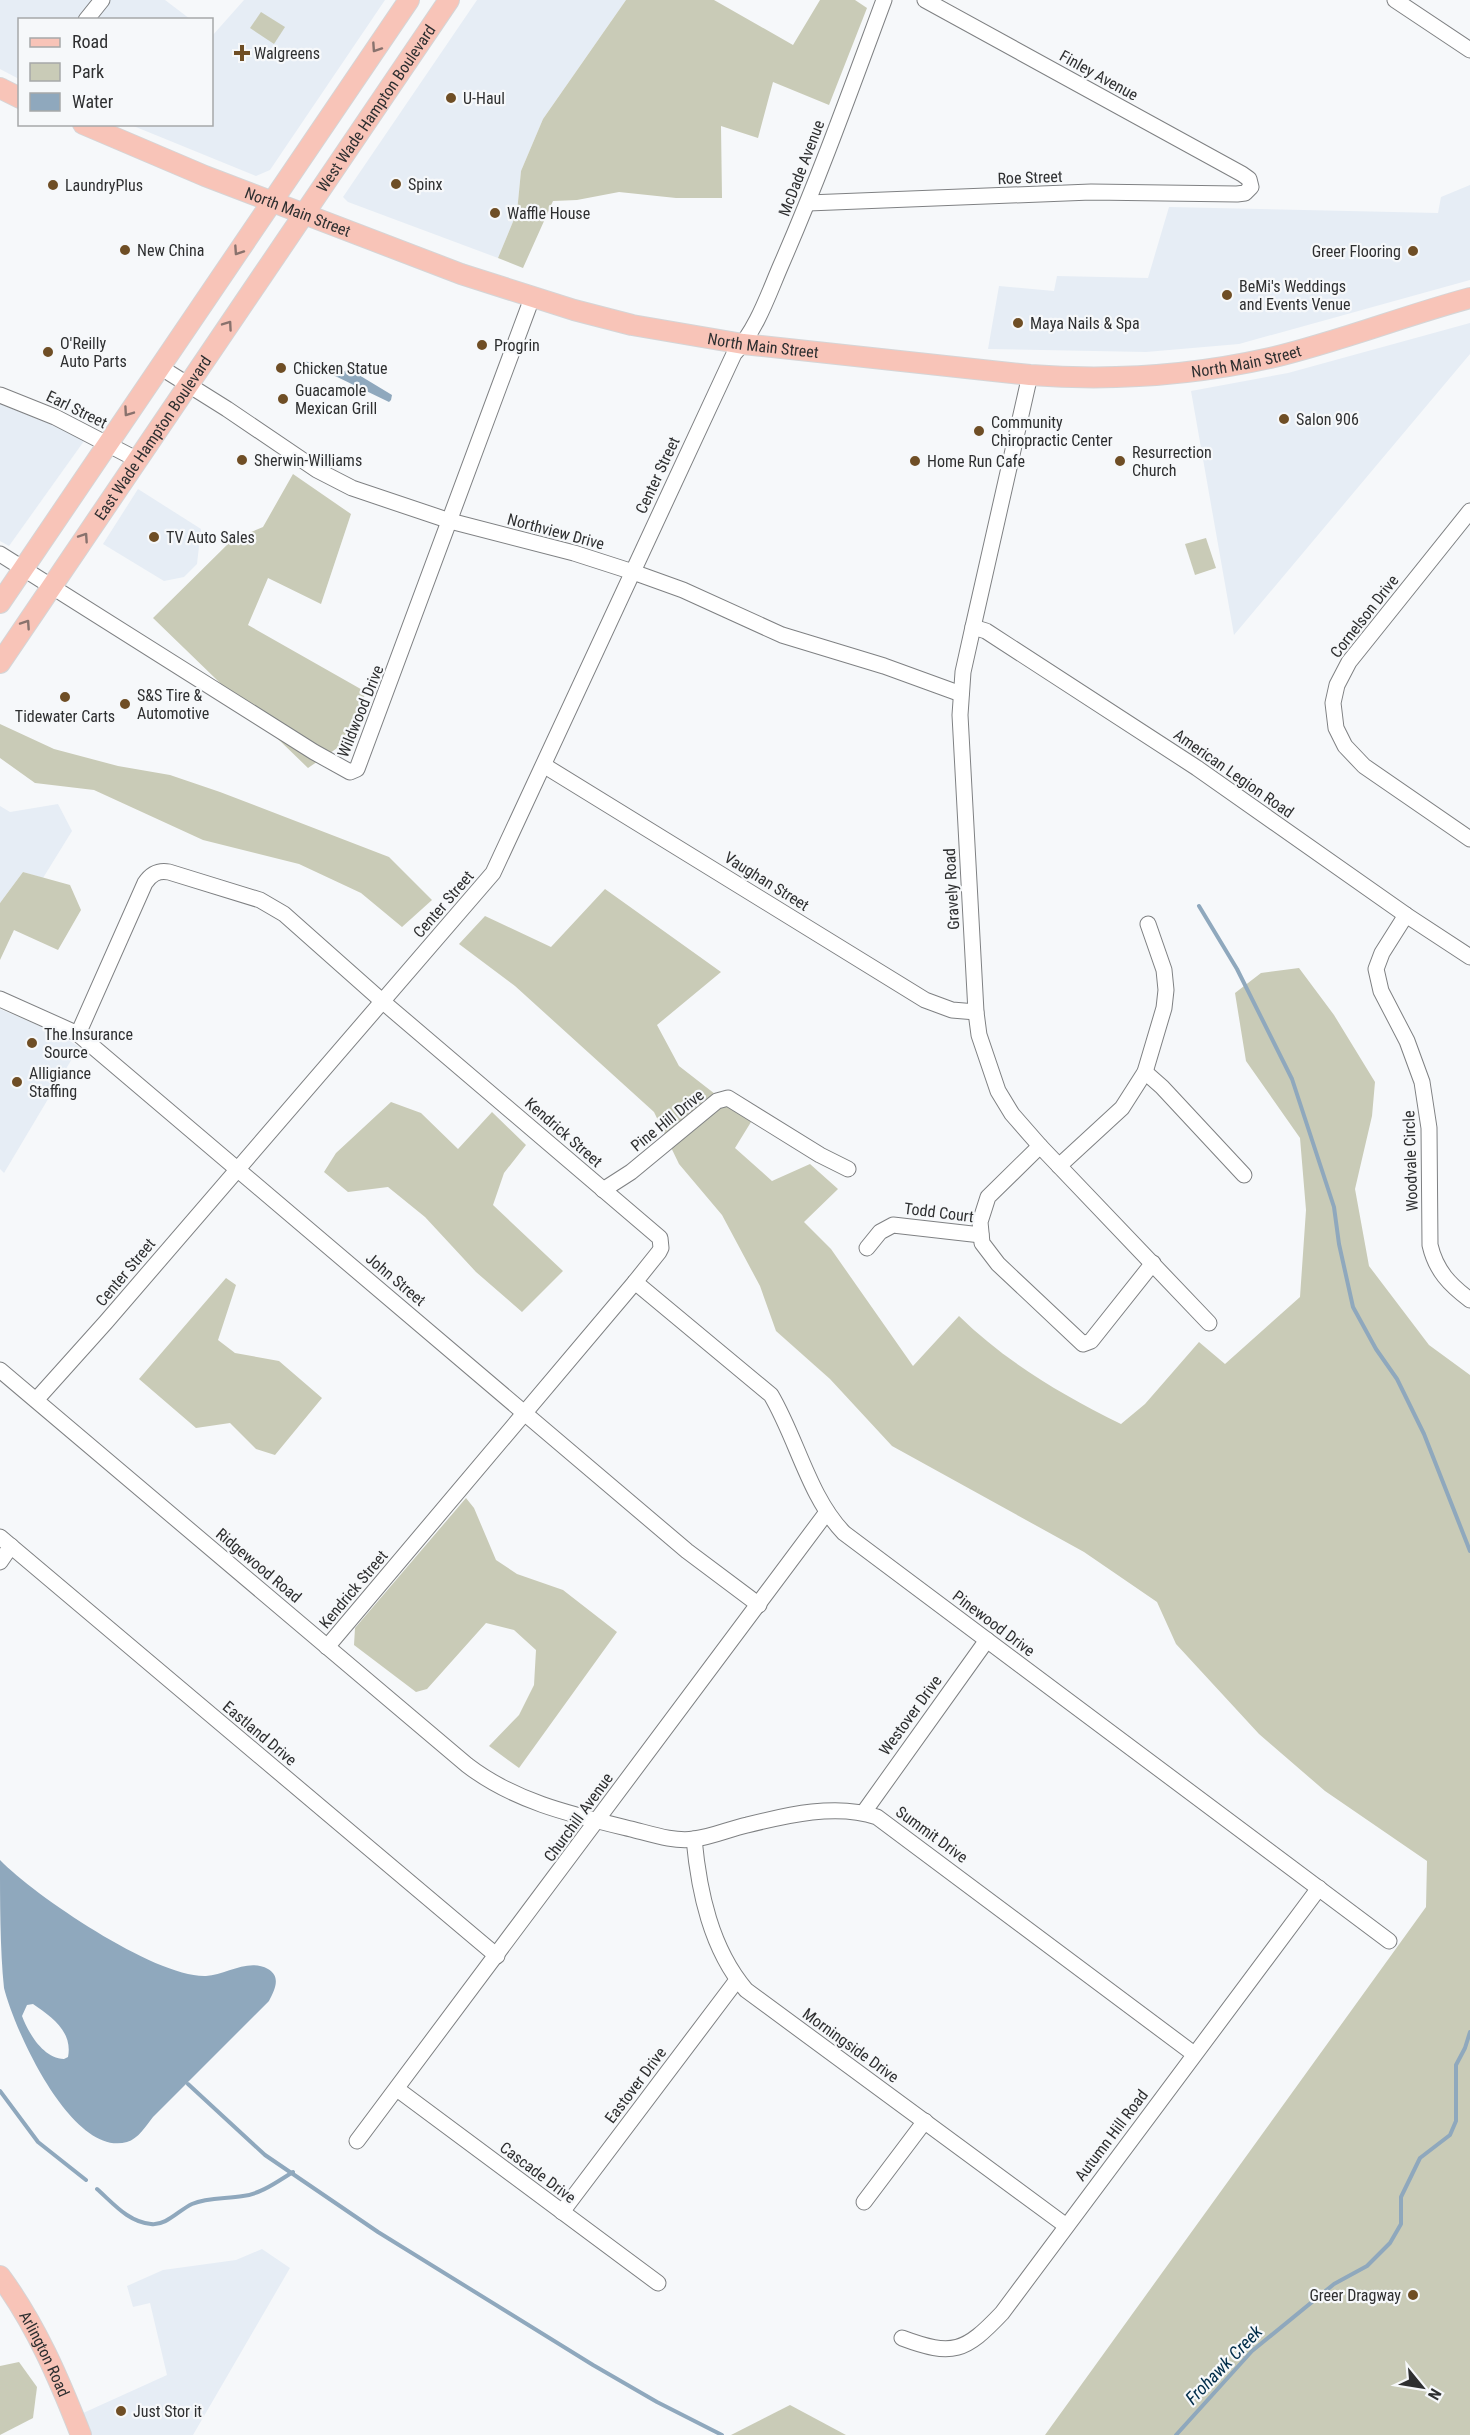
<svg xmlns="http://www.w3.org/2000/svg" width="1470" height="2435" viewBox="0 0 1470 2435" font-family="'Roboto Condensed',sans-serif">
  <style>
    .built { fill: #e6edf5 }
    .green { fill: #c9cbb7 }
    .water { fill: #8fa8bd; fill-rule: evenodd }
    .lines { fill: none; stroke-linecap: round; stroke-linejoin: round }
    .stream { stroke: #8fa8bd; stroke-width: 4 }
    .minor-casing { stroke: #7f8183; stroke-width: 17 }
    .major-casing { stroke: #d5d5d6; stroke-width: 22 }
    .minor { stroke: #fff; stroke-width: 15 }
    .major { stroke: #f8c4b8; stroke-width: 20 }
    .oneway { stroke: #89726d }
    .poi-dot { fill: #6f4e25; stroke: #f6f8fa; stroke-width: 2 }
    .labels { text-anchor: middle; stroke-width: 4.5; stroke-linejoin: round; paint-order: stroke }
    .poi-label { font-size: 16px; fill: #2e2f30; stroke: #f6f8fa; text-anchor: start }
    .street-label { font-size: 16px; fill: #2e2f30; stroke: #f6f8fa }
    .water-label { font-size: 18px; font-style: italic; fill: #002d4a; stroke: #f6f8fa }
  </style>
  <rect width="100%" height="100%" fill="#f6f8fa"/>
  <g class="built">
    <polygon points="0,0 165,0 190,19 20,20 19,79 0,69"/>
    <polygon points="244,0 385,0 270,170 256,176 131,125 212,124 212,36"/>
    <polygon points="477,0 626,0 543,119 521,171 517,212 498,258 348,202 343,197"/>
    <polygon points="1470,185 1470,280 1239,344 1146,352 988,349 999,286 1054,291 1057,276 1148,278 1169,207 1438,213 1441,197"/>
    <polygon points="1470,323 1470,354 1234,635 1191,391 1288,373"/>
    <polygon points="0,404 71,432 84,441 9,546 0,541"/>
    <polygon points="138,489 201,529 197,564 184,577 164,581 103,544"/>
    <polygon points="58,804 72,831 43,878 23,872 0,903 0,806 10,812"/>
    <polygon points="0,1009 61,1035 79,1047 4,1173 0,1169"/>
    <polygon points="262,2249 290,2268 193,2435 89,2435 81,2414 167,2375 150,2303 133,2307 127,2286 163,2270 236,2260"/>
  </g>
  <g class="green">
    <polygon points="626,0 714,0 793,45 820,0 855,0 867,8 829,105 773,82 758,138 721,126 722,198 676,198 619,192 577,200 553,201 523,268 498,258 517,212 521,171 543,119"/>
    <polygon points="261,12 285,27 274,44 250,28"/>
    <polygon points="293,474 351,514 321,604 268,578 248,625 366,692 346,742 308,768 153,618 232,540 263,527"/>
    <polygon points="1206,538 1216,568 1195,575 1185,544"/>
    <polygon points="0,724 54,749 118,766 170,775 220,792 389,857 432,900 402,927 361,893 299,864 203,840 94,790 35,783 0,758"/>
    <polygon points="23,872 70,885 81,910 58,950 14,930 0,960 0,903"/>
    <path d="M605,889L721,972L657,1025L679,1066L751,1122L735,1148L772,1181L810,1164L838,1189L804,1222L831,1249L913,1366L959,1316C1006,1362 1062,1395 1121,1424L1145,1404L1199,1342L1225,1364L1300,1297L1306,1210L1300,1138L1246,1061L1235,993L1261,973L1299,968L1334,1015L1375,1082L1372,1116L1355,1189L1369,1266L1429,1345L1470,1375V2435H1045L1426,1907L1427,1861L1325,1791L1259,1734L1176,1644L1157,1602L1084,1552L892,1446L830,1379L776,1331L760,1286L722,1215L679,1164L654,1112L515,986L459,944L485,916L551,947Z"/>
    <polygon points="391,1102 421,1113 458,1149 492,1112 526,1145 504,1173 493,1205 563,1271 522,1312 476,1272 425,1217 388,1187 348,1192 324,1172 336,1153"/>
    <polygon points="226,1278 236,1285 218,1340 235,1353 279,1361 322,1398 275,1455 256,1449 230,1423 196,1428 139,1379"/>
    <polygon points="466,1498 474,1508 496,1560 517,1574 563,1590 617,1632 519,1768 489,1746 519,1715 534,1685 536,1650 514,1630 486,1623 427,1689 416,1692 354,1645 355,1628"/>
    <polygon points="19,2362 37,2387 33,2418 0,2435 0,2366"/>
    <polygon points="790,2405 846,2435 731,2435"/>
  </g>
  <g class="water">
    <polygon points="304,361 320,365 340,373 349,369 392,395 391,400 389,402"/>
    <path d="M0,1860C35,1896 156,1978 206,1976C226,1975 248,1958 268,1969C282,1977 274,1991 269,2001L153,2117C146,2126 138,2139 127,2142C72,2158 14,2029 4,1988C0,1949 0,1900 0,1860ZM33,2004C52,2017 73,2032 68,2057L64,2059C43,2058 29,2034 22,2016L27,2005Z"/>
  </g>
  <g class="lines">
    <g class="stream">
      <polyline points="1199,906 1237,969 1292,1079 1334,1207 1339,1244 1353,1307 1376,1349 1397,1379 1424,1434 1470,1551"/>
      <polyline points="188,2084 265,2155 378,2232 593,2365 657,2402 722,2435"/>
      <polyline points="0,2091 38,2142 86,2180"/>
      <path d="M97,2189C113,2203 128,2222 151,2224C166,2226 179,2210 192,2204C208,2197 226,2199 243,2196C261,2194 278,2181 293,2172"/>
      <polyline points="1176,2435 1252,2351 1334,2284 1367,2266 1390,2243 1401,2224 1401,2197 1420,2158 1450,2135 1456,2121 1456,2065 1465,2048 1470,2032"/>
    </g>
    <defs>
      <g id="minor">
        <polyline points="1395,0 1470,50"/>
        <polyline points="86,20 102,0"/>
        <polyline points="808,203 1091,192 1237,194 1245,193 1251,187 1249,179 1242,174 925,0"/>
        <polyline points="160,367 227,409 317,470 352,488 450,521 574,553 633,572 683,590 782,635 884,666 961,694"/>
        <polyline points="1030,375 973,627 963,672 960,715 976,1012 979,1035 998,1091 1012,1114 1040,1146 1209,1323"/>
        <polyline points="0,395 55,417 136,459"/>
        <polyline points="1470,511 1349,662 1337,685 1333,703 1336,728 1345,746 1364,766 1470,839"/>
        <polyline points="0,554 314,752 350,772 357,769 532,298"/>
        <polyline points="973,627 986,631 1197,768 1406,915 1470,957"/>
        <polyline points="545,766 925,1000 952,1010 976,1012"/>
        <path d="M1406,915L1382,953L1376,969L1381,991L1407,1041L1422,1082L1429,1128L1430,1245C1436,1271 1450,1285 1470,1300"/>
        <polyline points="0,999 78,1034 687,1551 759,1605"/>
        <path d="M78,1034L145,883C151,874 158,870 169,872L260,900L284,914L382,1001L660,1238L661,1248L659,1252L635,1282L327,1647"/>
        <polyline points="1145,1072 1162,1087 1244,1175"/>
        <polyline points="1040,1146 988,1197 980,1222 982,1243 998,1264 1083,1344 1091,1341 1153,1263"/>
        <polyline points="1059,1166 1122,1108 1145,1072 1164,1008 1166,990 1164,970 1148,924"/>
        <polyline points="603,1190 631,1172 717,1101 728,1098 820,1155 848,1169"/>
        <polyline points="867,1248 880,1232 893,1225 981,1235"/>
        <path d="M635,1282L771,1395C797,1439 809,1497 844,1533L1389,1941"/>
        <path d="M0,1370L467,1765C515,1802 573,1815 631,1829C651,1834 674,1842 694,1839C712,1837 729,1829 747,1825C787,1815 837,1803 877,1817L1194,2054"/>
        <path d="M36,1400L106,1322L493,873L734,354C757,329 768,295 781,265C819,178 851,89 884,0"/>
        <polyline points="0,1537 497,1956"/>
        <polyline points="0,1562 11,1546"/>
        <polyline points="864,1812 987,1640"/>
        <path d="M694,1839C699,1892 711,1949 746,1990L1065,2225"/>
        <polyline points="397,2089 658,2283"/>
        <polyline points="357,2141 827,1512"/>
        <polyline points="864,2202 925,2121"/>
        <polyline points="562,2212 737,1980"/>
        <path d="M902,2338C953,2357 965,2352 1002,2313L1319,1888"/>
      </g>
      <g id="major">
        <polyline points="0,88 20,98"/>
        <path id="s1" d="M83,124L205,176L461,274L574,310L632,325L743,344L1030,375C1111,381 1190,376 1270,358C1338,342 1403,316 1470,298"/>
        <polyline points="0,603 409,0"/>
        <path id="s2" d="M0,663L449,0"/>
        <path id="s3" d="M0,2276C36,2325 59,2379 81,2435"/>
      </g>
    </defs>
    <use href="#minor" class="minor-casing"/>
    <use href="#major" class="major-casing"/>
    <use href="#minor" class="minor"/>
    <use href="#major" class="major"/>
  </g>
  <defs><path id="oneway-chevron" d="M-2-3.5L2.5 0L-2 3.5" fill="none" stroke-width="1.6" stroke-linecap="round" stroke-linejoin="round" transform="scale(1.5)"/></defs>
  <g class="oneway">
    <use href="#oneway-chevron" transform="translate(376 48) rotate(124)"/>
    <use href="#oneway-chevron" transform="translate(238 251) rotate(124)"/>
    <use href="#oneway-chevron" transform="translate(228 325) rotate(-55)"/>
    <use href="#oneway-chevron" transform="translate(128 412) rotate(125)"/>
    <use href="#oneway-chevron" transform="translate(84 537) rotate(-56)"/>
    <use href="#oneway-chevron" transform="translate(26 624) rotate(-56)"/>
  </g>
  <g class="poi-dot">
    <path d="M239 44h6v6h6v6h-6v6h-6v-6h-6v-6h6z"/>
    <circle cx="451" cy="98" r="6"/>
    <circle cx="396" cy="184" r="6"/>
    <circle cx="53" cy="185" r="6"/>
    <circle cx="495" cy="213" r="6"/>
    <circle cx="125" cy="250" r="6"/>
    <circle cx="1413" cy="251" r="6"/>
    <circle cx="1227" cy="295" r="6"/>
    <circle cx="1018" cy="323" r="6"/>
    <circle cx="482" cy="345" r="6"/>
    <circle cx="48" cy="352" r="6"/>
    <circle cx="281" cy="368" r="6"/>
    <circle cx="283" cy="399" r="6"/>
    <circle cx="1284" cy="419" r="6"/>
    <circle cx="979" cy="431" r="6"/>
    <circle cx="242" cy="460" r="6"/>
    <circle cx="915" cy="461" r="6"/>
    <circle cx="1120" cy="461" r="6"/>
    <circle cx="154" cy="537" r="6"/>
    <circle cx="65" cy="697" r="6"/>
    <circle cx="125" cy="704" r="6"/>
    <circle cx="32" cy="1043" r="6"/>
    <circle cx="17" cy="1082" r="6"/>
    <circle cx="1413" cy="2295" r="6"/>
    <circle cx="121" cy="2411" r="6"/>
  </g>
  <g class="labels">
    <g class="poi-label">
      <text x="254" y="59">Walgreens</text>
      <text x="463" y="104">U-Haul</text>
      <text x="408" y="190">Spinx</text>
      <text x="65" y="191">LaundryPlus</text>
      <text x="507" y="219">Waffle House</text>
      <text x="137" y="256">New China</text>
      <text x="1401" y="257" text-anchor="end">Greer Flooring</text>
      <text x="1239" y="292">BeMi's Weddings<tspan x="1239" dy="18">and Events Venue</tspan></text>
      <text x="1030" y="329">Maya Nails &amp; Spa</text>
      <text x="60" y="349">O'Reilly<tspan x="60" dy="18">Auto Parts</tspan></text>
      <text x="494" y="351">Progrin</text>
      <text x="293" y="374">Chicken Statue</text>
      <text x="295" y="396">Guacamole<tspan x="295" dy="18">Mexican Grill</tspan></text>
      <text x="1296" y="425">Salon 906</text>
      <text x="991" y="428">Community<tspan x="991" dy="18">Chiropractic Center</tspan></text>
      <text x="1132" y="458">Resurrection<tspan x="1132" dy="18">Church</tspan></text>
      <text x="254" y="466">Sherwin-Williams</text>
      <text x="927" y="467">Home Run Cafe</text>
      <text x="166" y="543">TV Auto Sales</text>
      <text x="137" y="701">S&amp;S Tire &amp;<tspan x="137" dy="18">Automotive</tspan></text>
      <text x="65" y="722" text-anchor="middle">Tidewater Carts</text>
      <text x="44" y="1040">The Insurance<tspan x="44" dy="18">Source</tspan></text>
      <text x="29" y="1079">Alligiance<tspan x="29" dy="18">Staffing</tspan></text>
      <text x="1401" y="2301" text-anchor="end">Greer Dragway</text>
      <text x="133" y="2417">Just Stor it</text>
    </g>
    <g class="street-label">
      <text transform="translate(1099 75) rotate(29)" y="6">Finley Avenue</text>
      <text dy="6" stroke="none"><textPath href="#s2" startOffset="670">West Wade Hampton Boulevard</textPath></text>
      <text transform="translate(801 168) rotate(-69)" y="6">McDade Avenue</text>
      <text transform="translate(1030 177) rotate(-2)" y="6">Roe Street</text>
      <text dy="6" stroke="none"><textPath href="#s1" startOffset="232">North Main Street</textPath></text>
      <text dy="6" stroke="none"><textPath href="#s1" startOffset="718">North Main Street</textPath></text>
      <text dy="6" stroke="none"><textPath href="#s1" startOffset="1204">North Main Street</textPath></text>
      <text transform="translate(77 409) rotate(26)" y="6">Earl Street</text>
      <text dy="6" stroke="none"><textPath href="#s2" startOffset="272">East Wade Hampton Boulevard</textPath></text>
      <text transform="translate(657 475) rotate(-65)" y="6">Center Street</text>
      <text transform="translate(556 531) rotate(15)" y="6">Northview Drive</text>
      <text transform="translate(1364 616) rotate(-52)" y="6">Cornelson Drive</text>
      <text transform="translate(360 711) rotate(-68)" y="6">Wildwood Drive</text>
      <text transform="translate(1234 773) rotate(35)" y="6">American Legion Road</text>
      <text transform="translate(767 881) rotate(32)" y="6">Vaughan Street</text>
      <text transform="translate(951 889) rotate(-93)" y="6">Gravely Road</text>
      <text transform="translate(443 904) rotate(-49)" y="6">Center Street</text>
      <text transform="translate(667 1120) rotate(-39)" y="6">Pine Hill Drive</text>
      <text transform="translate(564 1132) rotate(41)" y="6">Kendrick Street</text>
      <text transform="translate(1410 1161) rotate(-92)" y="6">Woodvale Circle</text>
      <text transform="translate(939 1212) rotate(7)" y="6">Todd Court</text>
      <text transform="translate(125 1272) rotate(-50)" y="6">Center Street</text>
      <text transform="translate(396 1279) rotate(40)" y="6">John Street</text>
      <text transform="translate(259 1565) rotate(40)" y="6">Ridgewood Road</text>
      <text transform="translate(353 1589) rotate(-50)" y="6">Kendrick Street</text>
      <text transform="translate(994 1623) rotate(37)" y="6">Pinewood Drive</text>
      <text transform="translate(910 1715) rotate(-54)" y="6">Westover Drive</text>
      <text transform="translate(260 1733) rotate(40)" y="6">Eastland Drive</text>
      <text transform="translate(578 1817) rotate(-54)" y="6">Churchill Avenue</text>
      <text transform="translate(932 1834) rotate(36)" y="6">Summit Drive</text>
      <text transform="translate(851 2045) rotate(36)" y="6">Morningside Drive</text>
      <text transform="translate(635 2085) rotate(-53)" y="6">Eastover Drive</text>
      <text transform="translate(1111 2135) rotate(-53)" y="6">Autumn Hill Road</text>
      <text transform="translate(538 2172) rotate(37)" y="6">Cascade Drive</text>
      <text dy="6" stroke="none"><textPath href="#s3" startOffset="90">Arlington Road</textPath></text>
    </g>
    <g class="water-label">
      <text transform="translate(1224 2365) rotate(-46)" y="6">Frohawk Creek</text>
    </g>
  </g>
  <rect x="18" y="18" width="195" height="108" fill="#f6f8fa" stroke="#a6a8a9" stroke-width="1.5"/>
  <rect x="30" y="38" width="30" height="9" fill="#f8c4b8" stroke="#a6a8a9" stroke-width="1.5"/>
  <text x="72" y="48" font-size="18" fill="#2e2f30">Road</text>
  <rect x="30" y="63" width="30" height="18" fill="#c9cbb7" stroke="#a6a8a9" stroke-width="1.5"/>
  <text x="72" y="78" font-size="18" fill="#2e2f30">Park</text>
  <rect x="30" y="93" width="30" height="18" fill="#8fa8bd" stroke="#a6a8a9" stroke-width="1.5"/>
  <text x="72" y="108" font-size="18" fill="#2e2f30">Water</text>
  <g transform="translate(1422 2387) rotate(120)" stroke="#f6f8fa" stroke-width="4.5" paint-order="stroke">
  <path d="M0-4.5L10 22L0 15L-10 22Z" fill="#2e2f30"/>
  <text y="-9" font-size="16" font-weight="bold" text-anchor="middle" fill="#2e2f30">N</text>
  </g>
</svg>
